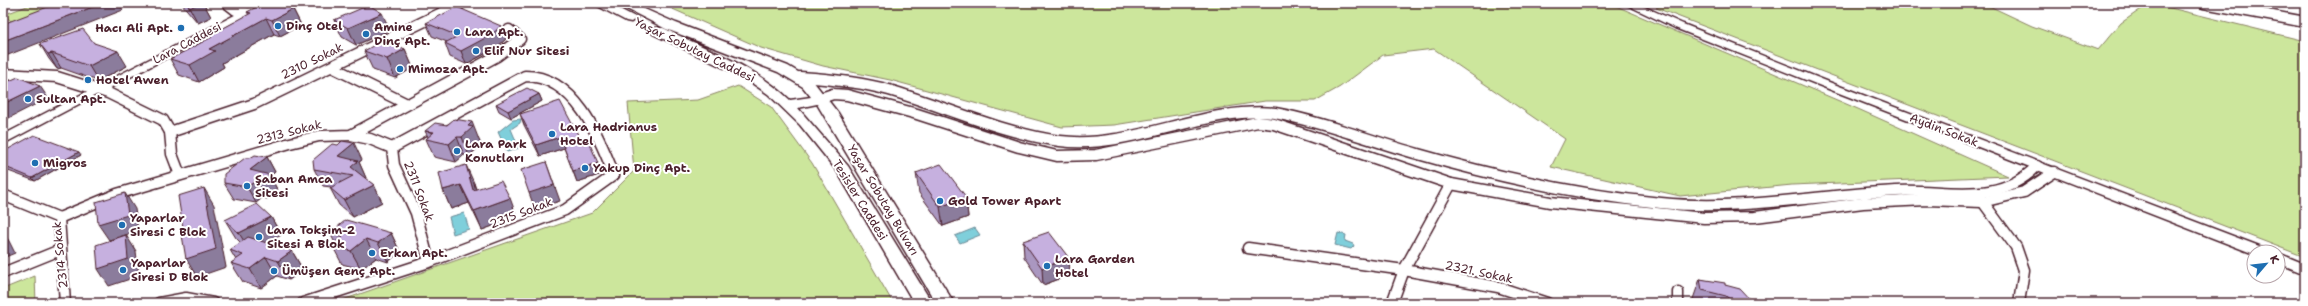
<svg xmlns="http://www.w3.org/2000/svg" width="2308" height="306" viewBox="0 0 2308 306" font-family="'Shantell Sans',sans-serif">
  <style>
    .green { fill: #cce69c; stroke: #8b8264 }
    .water { fill: #7fcfdb; stroke: #6a8995 }
    .lines { fill: none; stroke-linecap: round; stroke-linejoin: round }
    .minor-casing { stroke: #4a1f2b; stroke-width: 13 }
    .tertiary-casing { stroke: #4a1f2b; stroke-width: 3 }
    .primary-casing { stroke: #4a1f2b; stroke-width: 3 }
    .minor { stroke: #fff; stroke-width: 10 }
    .tertiary { fill: #fff; fill-rule: evenodd }
    .primary { fill: #fff; fill-rule: evenodd }
    .wall { fill: #aa97c0; stroke: #4a1f2b }
    .shaded-wall { fill: #8b7b9c; stroke: #4a1f2b }
    .building { fill: #c6b0df; stroke: #4a1f2b }
    .poi-dot { fill: #1f6fb2; stroke: #fff; stroke-width: 1.5 }
    .labels { text-anchor: middle; stroke-width: 4; stroke-linejoin: round; paint-order: stroke }
    .poi-label { font-size: 12px; font-weight: bold; fill: #4a1f2b; stroke: #fff; text-anchor: start }
    .street-label { font-size: 12px; fill: #4a1f2b; stroke: #fff }
  </style>
  <rect width="100%" height="100%" fill="#fff"/>
  <filter id="ink" filterUnits="userSpaceOnUse"><feTurbulence type="fractalNoise" baseFrequency=".025" numOctaves="2"/><feDisplacementMap in="SourceGraphic" scale="8" xChannelSelector="R" yChannelSelector="G"/><feConvolveMatrix kernelMatrix="1 2 1 2 8 2 1 2 1" color-interpolation-filters="sRGB"/></filter>
  <g filter="url(#ink)">
    <g class="green">
      <polygon points="35,3 64,3 14,23 3,15"/>
      <polygon points="659,3 1609,3 1858,109 2008,176 1792,185 1680,196 1551,167 1565,139 1434,49 1383,55 1340,87 1315,101 1265,101 1114,125 1062,127 890,80 823,66 761,48"/>
      <polygon points="1663,3 1983,3 2032,26 2098,50 2121,23 2150,3 2305,41 2305,257 1656,8"/>
      <polygon points="738,86 771,107 812,163 893,303 334,303 592,213 634,171 628,103 698,100"/>
      <polygon points="35,276 36,303 3,303 3,289"/>
    </g>
    <g class="water">
      <polygon points="521,119 520,123 511,129 519,148 507,152 498,132 513,120"/>
      <polygon points="464,213 469,229 453,234 449,217"/>
      <polygon points="975,228 980,235 960,243 955,236"/>
      <polygon points="1338,233 1346,235 1345,241 1353,244 1354,246 1351,249 1335,245"/>
    </g>
    <g class="lines">
      <defs>
        <g id="minor">
          <polyline points="227,3 236,10 245,12"/>
          <polyline points="2204,3 2305,22"/>
          <polyline points="332,67 407,104"/>
          <polyline points="3,74 57,77 108,93 163,120 170,132 172,154 180,175"/>
          <path d="M800,77C829,79 861,82 889,90C946,107 1002,133 1060,141C1131,150 1204,106 1275,113C1324,122 1371,141 1418,154C1498,177 1578,195 1661,203C1740,211 1817,195 1896,191C1946,188 1997,207 2037,166"/>
          <polyline points="821,98 833,94 847,95 917,114 1019,147 1057,156 1096,155 1258,122 1274,124 1451,184 1550,202 1704,218 1755,217 1863,203 1927,200 1982,202 2024,192 2054,172"/>
          <polyline points="170,132 254,104 462,3"/>
          <polyline points="351,135 370,139 392,148 394,165 416,213 429,262"/>
          <polyline points="3,195 59,218 65,303"/>
          <polyline points="1980,198 2016,247 2024,270 2019,303"/>
          <polyline points="59,218 117,194 290,143 319,136 351,135 497,56 520,39 509,30"/>
          <polyline points="1248,248 1404,270 1498,287 1547,303"/>
          <polyline points="3,273 60,250"/>
          <polyline points="1678,292 1678,303"/>
          <polyline points="159,303 186,298 213,303"/>
          <path d="M303,303L429,262L565,210L614,175C599,136 575,76 525,76L392,148"/>
          <polyline points="1392,303 1404,270 1451,184"/>
        </g>
        <g id="tertiary">
          <polygon points="258,3 271,3 3,144 3,135"/>
          <polygon points="1623,3 1636,3 1683,24 1834,84 2267,249 2269,252 2254,252 2254,254 1826,88 1675,28"/>
          <polygon points="2278,253 2305,264 2305,274 2278,263"/>
        </g>
        <g id="primary">
          <polygon points="592,3 608,3 637,18 631,22 626,21"/>
          <path d="M615,3H631L676,23L788,66L813,81L838,113L954,303H936L817,104L798,108L848,166L932,303H914L837,171L800,125L768,94L743,77L653,34L651,31L653,28H663C706,49 755,66 790,100L811,97L803,87L778,72L666,29Z"/>
        </g>
      </defs>
      <use href="#minor" class="minor-casing"/>
      <use href="#tertiary" class="tertiary-casing"/>
      <use href="#primary" class="primary-casing"/>
      <use href="#minor" class="minor"/>
      <use href="#tertiary" class="tertiary"/>
      <use href="#primary" class="primary"/>
    </g>
    <g class="wall">
      <polygon points="181,3 207,3 204,4 211,17 198,23"/>
      <polygon points="293,9 301,25 280,36 274,34 222,63 224,67 199,82 179,75 170,59 210,38 209,36 249,15 247,12"/>
      <polygon points="334,20 390,30 356,45 342,37"/>
      <polygon points="426,23 506,39 496,48 466,64 450,57 445,43 447,42 432,36"/>
      <polygon points="94,43 127,66 98,81 61,68 57,69 49,59 40,44"/>
      <polygon points="381,44 405,49 413,68 395,78 373,70 364,51"/>
      <polygon points="539,94 542,101 511,118 499,111 496,104"/>
      <polygon points="520,114 583,144 602,174 577,182 564,148 540,156 524,125"/>
      <polygon points="425,131 479,140 481,145 469,156 464,155 456,162 434,157 426,139 428,137"/>
      <polygon points="3,152 81,155 35,181 3,169"/>
      <polygon points="267,157 275,172 270,176 278,191 267,199 262,198 256,203 234,199 224,183 250,158"/>
      <polygon points="362,160 359,162 366,178 365,179 374,185 382,202 353,217 339,205 330,188 331,187 323,186 314,169"/>
      <polygon points="916,173 966,197 968,217 943,226 919,193"/>
      <polygon points="474,183 476,189 517,217 482,230 469,203 451,209 443,190"/>
      <polygon points="271,217 281,235 267,243 292,251 303,270 289,280 277,276 261,288 243,282 231,263 236,260 230,250 241,243 236,238 225,220"/>
      <polygon points="330,233 391,233 400,252 388,262 376,258 361,269 342,264 332,245 335,243"/>
      <polygon points="1023,241 1070,275 1043,285 1024,257"/>
      <polygon points="1700,279 1725,285 1753,303 1693,303 1693,299"/>
    </g>
    <g class="shaded-wall">
      <polygon points="103,3 118,3 123,10 3,57 3,41"/>
      <polygon points="187,3 207,3 204,4 211,17 198,23"/>
      <polygon points="293,9 301,25 280,36 272,20"/>
      <polygon points="382,13 390,30 356,45 348,28"/>
      <polygon points="266,18 274,34 222,63 224,67 199,82 190,65 209,49"/>
      <polygon points="501,26 506,39 496,48 466,64 461,51"/>
      <polygon points="405,49 413,68 395,78 387,59"/>
      <polygon points="118,51 127,66 98,81 89,66"/>
      <polygon points="52,53 61,68 57,69 48,54"/>
      <polygon points="40,86 48,98 3,121 3,104"/>
      <polygon points="539,94 542,101 511,118 508,111"/>
      <polygon points="472,122 481,145 469,156 462,137 468,126"/>
      <polygon points="457,137 464,155 456,162 449,144"/>
      <polygon points="560,137 564,148 540,156 536,145"/>
      <polygon points="354,143 362,160 359,162 366,178 359,184 338,156"/>
      <polygon points="79,152 81,155 35,181 32,178"/>
      <polygon points="267,157 275,172 270,176 278,191 267,199 250,170"/>
      <polygon points="546,162 560,201 535,209 529,193"/>
      <polygon points="598,163 602,174 577,182 573,171"/>
      <polygon points="466,165 474,183 480,208 473,190"/>
      <polygon points="254,182 262,198 256,203 247,187"/>
      <polygon points="374,185 382,202 353,217 344,200"/>
      <polygon points="461,185 469,203 451,209 443,190"/>
      <polygon points="204,188 214,205 226,267 197,277 186,259"/>
      <polygon points="125,193 135,209 138,231 109,240 98,224"/>
      <polygon points="966,197 968,217 943,226 940,207"/>
      <polygon points="510,198 517,217 482,230 474,211"/>
      <polygon points="271,217 281,235 250,251 239,233"/>
      <polygon points="3,232 9,241 15,253 3,258"/>
      <polygon points="391,233 400,252 388,262 378,243"/>
      <polygon points="126,235 136,251 139,276 109,286 98,269"/>
      <polygon points="366,239 376,258 361,269 351,251"/>
      <polygon points="292,251 303,270 289,280 278,261"/>
      <polygon points="266,257 277,276 261,288 250,269"/>
      <polygon points="1069,258 1070,275 1043,285 1042,268"/>
    </g>
    <g class="building">
      <polygon points="58,3 103,3 3,41 3,24"/>
      <polygon points="186,3 199,3 190,8"/>
      <polygon points="264,3 275,3 293,9 272,20 266,18 209,49 215,51 190,65 170,59 212,37 209,36 251,13 247,12"/>
      <polygon points="369,5 382,13 348,28 334,20"/>
      <polygon points="457,7 501,26 491,35 461,51 445,43 458,36 426,23"/>
      <polygon points="83,29 94,43 118,51 89,66 52,53 48,54 40,44"/>
      <polygon points="387,41 405,49 387,59 364,51 378,43 381,44"/>
      <polygon points="18,77 40,86 3,104 3,82 5,83"/>
      <polygon points="527,88 539,94 508,111 496,104"/>
      <polygon points="560,101 583,144 589,142 598,163 573,171 560,137 536,145 520,114"/>
      <polygon points="454,119 472,122 468,126 473,127 462,137 457,137 449,144 426,139 434,132 425,131 435,123 447,125"/>
      <polygon points="34,135 79,152 32,178 3,166 3,152"/>
      <polygon points="342,141 354,143 338,156 358,161 351,167 374,185 344,200 330,188 353,176 314,169 313,160 332,144 338,145"/>
      <polygon points="255,155 267,157 250,170 270,175 258,183 254,182 247,187 224,183 224,174 245,158 250,158"/>
      <polygon points="546,162 554,185 529,193 521,170"/>
      <polygon points="941,164 966,197 940,207 916,173"/>
      <polygon points="466,165 473,190 501,181 510,198 474,211 461,185 443,190 439,173"/>
      <polygon points="204,188 216,249 186,259 182,235 184,234 178,196"/>
      <polygon points="125,193 128,215 98,224 96,202"/>
      <polygon points="257,204 271,217 239,233 225,220"/>
      <polygon points="346,220 391,233 378,243 366,239 351,251 332,245 343,236 330,233"/>
      <polygon points="1049,232 1069,258 1042,268 1023,241"/>
      <polygon points="3,234 6,240 3,241"/>
      <polygon points="126,235 128,259 98,269 96,245"/>
      <polygon points="248,237 292,251 278,261 266,257 250,269 231,263 243,255 230,250"/>
      <polygon points="1700,279 1725,283 1725,285 1740,289 1753,303 1734,303 1726,296 1702,290"/>
    </g>
  </g>
  <g class="poi-dot">
    <circle cx="278" cy="26" r="4"/>
    <circle cx="181" cy="28" r="4"/>
    <circle cx="457" cy="32" r="4"/>
    <circle cx="366" cy="34" r="4"/>
    <circle cx="476" cy="51" r="4"/>
    <circle cx="400" cy="69" r="4"/>
    <circle cx="88" cy="80" r="4"/>
    <circle cx="28" cy="99" r="4"/>
    <circle cx="552" cy="134" r="4"/>
    <circle cx="457" cy="151" r="4"/>
    <circle cx="35" cy="163" r="4"/>
    <circle cx="585" cy="168" r="4"/>
    <circle cx="247" cy="186" r="4"/>
    <circle cx="940" cy="201" r="4"/>
    <circle cx="122" cy="225" r="4"/>
    <circle cx="259" cy="237" r="4"/>
    <circle cx="372" cy="253" r="4"/>
    <circle cx="1047" cy="266" r="4"/>
    <circle cx="123" cy="270" r="4"/>
    <circle cx="274" cy="271" r="4"/>
  </g>
  <g class="labels">
    <g class="poi-label">
      <text x="286" y="30">Dinç Otel</text>
      <text x="374" y="31">Amine<tspan x="374" dy="14">Dinç Apt.</tspan></text>
      <text x="173" y="32" text-anchor="end">Hacı Ali Apt.</text>
      <text x="465" y="36">Lara Apt.</text>
      <text x="484" y="55">Elif Nur Sitesi</text>
      <text x="408" y="73">Mimoza Apt.</text>
      <text x="96" y="84">Hotel Awen</text>
      <text x="36" y="103">Sultan Apt.</text>
      <text x="560" y="131">Lara Hadrianus<tspan x="560" dy="14">Hotel</tspan></text>
      <text x="465" y="148">Lara Park<tspan x="465" dy="14">Konutları</tspan></text>
      <text x="43" y="167">Migros</text>
      <text x="593" y="172">Yakup Dinç Apt.</text>
      <text x="255" y="183">Şaban Amca<tspan x="255" dy="14">Sitesi</tspan></text>
      <text x="948" y="205">Gold Tower Apart</text>
      <text x="130" y="222">Yaparlar<tspan x="130" dy="14">Siresi C Blok</tspan></text>
      <text x="267" y="234">Lara Tokşim-2<tspan x="267" dy="14">Sitesi A Blok</tspan></text>
      <text x="380" y="257">Erkan Apt.</text>
      <text x="1055" y="263">Lara Garden<tspan x="1055" dy="14">Hotel</tspan></text>
      <text x="131" y="267">Yaparlar<tspan x="131" dy="14">Siresi D Blok</tspan></text>
      <text x="282" y="275">Ümüşen Genç Apt.</text>
    </g>
    <g class="street-label">
      <text transform="translate(187 43) rotate(-28)" y="4">Lara Caddesi</text>
      <text transform="translate(695 50) rotate(26)" y="4">Yaşar Sobutay Caddesi</text>
      <text transform="translate(312 61) rotate(-26)" y="4">2310 Sokak</text>
      <text transform="translate(1944 130) rotate(21)" y="4">Aydin Sokak</text>
      <text transform="translate(289 132) rotate(-14)" y="4">2313 Sokak</text>
      <text transform="translate(419 191) rotate(69)" y="4">2311 Sokak</text>
      <text transform="translate(860 200) rotate(58)" y="4">Tesisler Caddesi</text>
      <text transform="translate(883 200) rotate(59)" y="4">Yaşar Sobutay Bulvarı</text>
      <text transform="translate(521 213) rotate(-21)" y="4">2315 Sokak</text>
      <text transform="translate(60 255) rotate(-96)" y="4">2314 Sokak</text>
      <text transform="translate(1479 272) rotate(12)" y="4">2321. Sokak</text>
    </g>
  </g>
  <rect width="2308" height="306" fill="none" stroke="#fff" stroke-width="16"/>
  <rect x="8" y="8" width="2292" height="290" fill="none" stroke="#4a1f2b" stroke-width="1.5" filter="url(#ink)"/>
  <g transform="translate(2266 264) rotate(62)"><circle r="19" fill="#ffffff" stroke="#b7a5aa"/>
  <path d="M0-3L7 15L0 10L-7 15Z" fill="#1f6fb2"/>
  <text y="-6" font-size="11" font-weight="bold" text-anchor="middle" fill="#4a1f2b">K</text>
  </g>
</svg>
